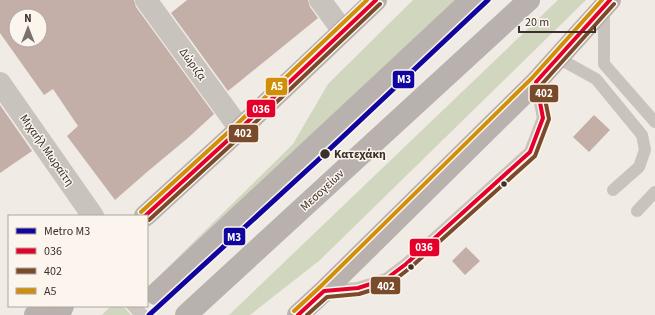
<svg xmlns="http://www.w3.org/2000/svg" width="655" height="315" viewBox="0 0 655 315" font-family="'Source Sans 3',sans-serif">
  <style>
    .green { fill: #d1d6bf }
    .building { fill: #c3afa7; fill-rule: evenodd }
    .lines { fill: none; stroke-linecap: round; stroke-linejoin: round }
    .primary-tunnel { stroke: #ccc6c0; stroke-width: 22; stroke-dasharray: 22 11; stroke-linecap: butt }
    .lane { stroke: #c9c3be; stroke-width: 12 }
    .street { stroke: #c9c3be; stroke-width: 22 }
    .primary { stroke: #b8b1ad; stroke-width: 22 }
    .bus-1-casing { stroke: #fbf5ee; stroke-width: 7 }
    .bus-2-casing { stroke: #fbf5ee; stroke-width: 7 }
    .bus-3-casing { stroke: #fbf5ee; stroke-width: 7 }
    .bus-1 { stroke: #e4002b; stroke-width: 4 }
    .bus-2 { stroke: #7a4b2a; stroke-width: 4 }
    .bus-3 { stroke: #d18e09; stroke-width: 4 }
    .metro-1-casing { stroke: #fbf5ee; stroke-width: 8 }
    .metro-1 { stroke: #10069f; stroke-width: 5 }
    .stop-dot { fill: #3b302b; stroke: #fbf5ee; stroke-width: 1.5 }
    .labels { text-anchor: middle; stroke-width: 3; stroke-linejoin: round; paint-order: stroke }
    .street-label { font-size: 12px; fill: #3b302b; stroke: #fbf5ee }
    .stop-label { font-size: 12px; font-weight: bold; fill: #3b302b; stroke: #fbf5ee; text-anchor: start }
    .line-badge { stroke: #fbf5ee; stroke-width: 1.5 }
    .badge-label { font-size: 11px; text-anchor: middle; font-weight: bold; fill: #fff }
  </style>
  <rect width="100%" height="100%" fill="#f0ebe5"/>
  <g class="green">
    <polygon points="413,0 457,0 159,276 293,144 328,84"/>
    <polygon points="558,0 586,0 320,260 250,315 229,315"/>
    <polygon points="111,306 123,306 131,315 102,315"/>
  </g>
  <g class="building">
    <path d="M0,0H134L136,7L214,114L189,137L147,172L115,200L67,136L78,126L53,89L44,95L0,33ZM16,16H40V40H16Z"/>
    <polygon points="187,0 308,0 310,7 318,18 228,91 171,13"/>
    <polygon points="0,105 32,151 0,173"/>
    <polygon points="594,115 610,130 589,152 573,137"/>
    <polygon points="466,247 480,261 465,275 452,261"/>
  </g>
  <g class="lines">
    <polyline class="primary-tunnel" points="133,315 143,306"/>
    <g class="lane">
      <polyline points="604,8 604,64 655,122"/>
      <polyline points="558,58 596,79 642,135 645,150 639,167 613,190"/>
      <polyline points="637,211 655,192"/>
      <polyline points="325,291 358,288 386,279 406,264 530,152 543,118 536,82"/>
    </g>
    <g class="street">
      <polyline points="146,0 240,129"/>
      <polyline points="320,0 343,31"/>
      <polyline points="0,83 93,216"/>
    </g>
    <g class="primary">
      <polyline points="145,216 240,129 376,0"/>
      <polyline points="156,294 471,0"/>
      <polyline points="35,315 46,306"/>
      <polyline points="59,315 63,306"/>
      <polyline points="186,315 529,0"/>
      <polyline points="298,315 324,291 536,82 610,0"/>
    </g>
    <defs>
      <g id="bus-1">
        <polyline points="145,216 240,129 376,0"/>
        <polyline points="298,315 324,291 358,288 386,279 406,264 530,152 543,118 536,82 610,0"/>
      </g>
      <g id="bus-2">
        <polyline points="149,220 244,133 380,4"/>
        <polyline points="307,315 327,297 359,294 388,285 410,268 535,156 549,119 542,84 614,4"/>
      </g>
      <g id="bus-3">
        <polyline points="141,212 236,125 367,0"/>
        <polyline points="294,311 320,287 532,78 602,0"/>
      </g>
    </defs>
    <use href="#bus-1" class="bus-1-casing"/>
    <use href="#bus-2" class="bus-2-casing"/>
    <use href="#bus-3" class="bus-3-casing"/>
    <use href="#bus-1" class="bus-1"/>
    <use href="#bus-2" class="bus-2"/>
    <use href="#bus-3" class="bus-3"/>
    <defs>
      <polyline id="metro-1" points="149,315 317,161 488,0"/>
    </defs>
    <use href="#metro-1" class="metro-1-casing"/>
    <use href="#metro-1" class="metro-1"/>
  </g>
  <g class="stop-dot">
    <circle cx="325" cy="154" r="5.5"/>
    <circle cx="504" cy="184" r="3.5"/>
    <circle cx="411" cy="267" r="3.5"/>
  </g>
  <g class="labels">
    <g class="street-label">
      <text transform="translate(193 64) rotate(54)" y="4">Δώριζα</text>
      <text transform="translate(47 150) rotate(55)" y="4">Μιχαήλ Μωραΐτη</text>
      <text transform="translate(322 190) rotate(-43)" y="4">Μεσογείων</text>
    </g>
    <g class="stop-label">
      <text x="334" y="158">Κατεχάκη</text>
    </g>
  </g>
  <g class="line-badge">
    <rect x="392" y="70" width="23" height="19" rx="4" fill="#10069f"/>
    <rect x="265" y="77" width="23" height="19" rx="4" fill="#d18e09"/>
    <rect x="529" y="84" width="30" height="19" rx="4" fill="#7a4b2a"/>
    <rect x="246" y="99" width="30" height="19" rx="4" fill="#e4002b"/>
    <rect x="228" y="124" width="31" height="19" rx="4" fill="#7a4b2a"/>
    <rect x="223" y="227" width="23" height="19" rx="4" fill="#10069f"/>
    <rect x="409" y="238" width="31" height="19" rx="4" fill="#e4002b"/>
    <rect x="370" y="276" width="31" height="19" rx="4" fill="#7a4b2a"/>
  </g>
  <g class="badge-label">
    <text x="404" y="83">Μ3</text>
    <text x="277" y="90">A5</text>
    <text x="544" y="97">402</text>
    <text x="261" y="113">036</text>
    <text x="243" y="137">402</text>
    <text x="234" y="241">Μ3</text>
    <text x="424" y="251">036</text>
    <text x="386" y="290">402</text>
  </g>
  <rect x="8" y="215" width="140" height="92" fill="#fbf5ee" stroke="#aea6a0"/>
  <rect x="16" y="228" width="20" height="6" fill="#10069f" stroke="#aea6a0"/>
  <text x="44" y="235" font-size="12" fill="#3b302b">Metro Μ3</text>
  <rect x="16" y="248" width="20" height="6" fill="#e4002b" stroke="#aea6a0"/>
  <text x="44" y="255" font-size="12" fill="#3b302b">036</text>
  <rect x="16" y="268" width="20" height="6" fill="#7a4b2a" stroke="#aea6a0"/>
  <text x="44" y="275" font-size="12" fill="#3b302b">402</text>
  <rect x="16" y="288" width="20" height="6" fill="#d18e09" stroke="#aea6a0"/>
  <text x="44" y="295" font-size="12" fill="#3b302b">A5</text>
  <g transform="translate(28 28)"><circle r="19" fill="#fbf5ee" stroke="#aea6a0"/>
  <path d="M0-3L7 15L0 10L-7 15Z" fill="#7a716c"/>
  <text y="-6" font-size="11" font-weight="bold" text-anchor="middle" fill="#3b302b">N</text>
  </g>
  <path d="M519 26v6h76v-6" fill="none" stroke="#3b302b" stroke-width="2"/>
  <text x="525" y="26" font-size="12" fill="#3b302b" stroke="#fbf5ee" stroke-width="3" paint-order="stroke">20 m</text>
</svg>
